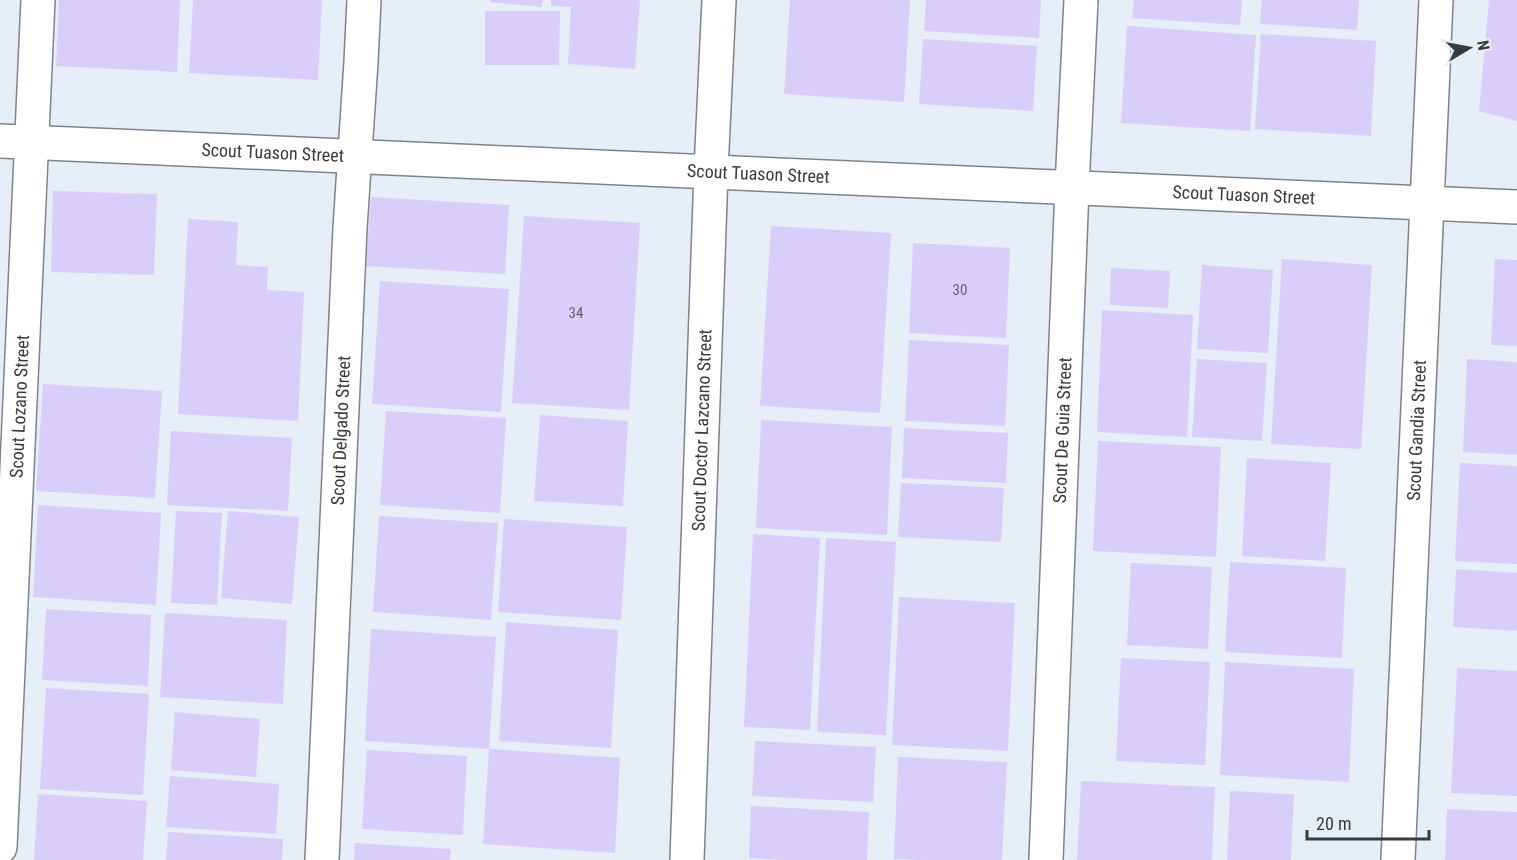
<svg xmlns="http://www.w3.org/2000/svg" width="1517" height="860" viewBox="0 0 1517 860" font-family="'Roboto Condensed',sans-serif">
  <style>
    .building { fill: #d9cdf9 }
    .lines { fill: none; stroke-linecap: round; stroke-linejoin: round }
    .minor-casing { stroke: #7d848c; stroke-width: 36 }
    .minor { stroke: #fff; stroke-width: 33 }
    .labels { text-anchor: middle; stroke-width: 4.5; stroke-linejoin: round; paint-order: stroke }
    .number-label { font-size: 15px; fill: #605f6d }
    .street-label { font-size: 18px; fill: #373a3e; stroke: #e6eef7 }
  </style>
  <rect width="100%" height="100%" fill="#e6eef7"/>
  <g class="building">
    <polygon points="59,0 180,0 177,72 56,66"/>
    <polygon points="193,0 322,0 318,80 189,73"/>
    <polygon points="490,0 543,0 542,7 490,2"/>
    <polygon points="551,0 640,0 635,69 568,64 571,7 551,6"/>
    <polygon points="790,0 910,0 904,102 784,94"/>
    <polygon points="926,0 1041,0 1039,38 924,31"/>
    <polygon points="1134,0 1242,0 1240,25 1132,18"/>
    <polygon points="1262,0 1359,0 1357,30 1260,24"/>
    <polygon points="1489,0 1517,0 1517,121 1479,111"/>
    <polygon points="485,11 560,11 559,65 485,65"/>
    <polygon points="1127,26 1256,35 1250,131 1121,123"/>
    <polygon points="1261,34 1376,41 1371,136 1255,129"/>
    <polygon points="923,39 1037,46 1033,111 919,104"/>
    <polygon points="53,191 157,194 154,275 51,272"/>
    <polygon points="371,197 509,205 505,274 366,266"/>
    <polygon points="524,216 640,223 629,410 512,403"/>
    <polygon points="188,219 238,222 236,265 268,267 267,290 304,292 298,421 178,414"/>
    <polygon points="771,226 891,233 880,413 760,406"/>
    <polygon points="913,243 1010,248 1006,338 909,333"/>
    <polygon points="1282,259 1372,265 1361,449 1271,444"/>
    <polygon points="1495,259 1517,260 1517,346 1491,345"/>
    <polygon points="1202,265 1273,270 1268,353 1197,349"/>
    <polygon points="1111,268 1170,271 1168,308 1110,305"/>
    <polygon points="380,281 509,289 501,412 372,404"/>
    <polygon points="1102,310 1193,315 1187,437 1097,432"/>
    <polygon points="909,340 1009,345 1005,426 905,421"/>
    <polygon points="1197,359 1267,363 1262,441 1192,437"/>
    <polygon points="1467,359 1517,362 1517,455 1463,452"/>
    <polygon points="43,384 162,391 155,498 36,491"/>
    <polygon points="386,411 506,418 500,513 380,505"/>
    <polygon points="540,415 628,421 623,506 534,501"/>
    <polygon points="761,420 892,427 887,535 756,528"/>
    <polygon points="904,428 1008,433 1006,483 902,478"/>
    <polygon points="171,431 292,438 288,511 167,505"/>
    <polygon points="1098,441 1221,447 1216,557 1093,551"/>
    <polygon points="1247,458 1331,463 1325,561 1242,556"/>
    <polygon points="1460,463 1517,466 1517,564 1455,561"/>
    <polygon points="901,483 1004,488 1001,542 898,537"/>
    <polygon points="38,505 161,513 156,605 33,597"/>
    <polygon points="176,511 222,513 217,605 171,603"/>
    <polygon points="228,511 299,517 292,604 221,598"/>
    <polygon points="379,516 498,523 491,620 373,612"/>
    <polygon points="504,519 627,527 621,620 498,612"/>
    <polygon points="753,534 820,538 810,730 744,727"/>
    <polygon points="826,538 896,542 886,735 817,732"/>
    <polygon points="1230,562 1346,568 1342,658 1225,652"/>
    <polygon points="1131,563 1212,567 1208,649 1127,645"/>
    <polygon points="1456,569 1517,573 1517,631 1453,627"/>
    <polygon points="899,597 1015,603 1008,751 892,745"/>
    <polygon points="46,609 151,615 148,686 42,680"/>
    <polygon points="165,613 287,620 283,704 160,697"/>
    <polygon points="506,622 618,630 611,748 499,741"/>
    <polygon points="371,629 496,637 489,749 365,741"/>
    <polygon points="1121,658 1210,662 1205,765 1116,761"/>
    <polygon points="1225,662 1354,669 1349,782 1220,775"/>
    <polygon points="1457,668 1517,671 1517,796 1451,793"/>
    <polygon points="46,688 149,694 143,795 40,789"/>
    <polygon points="175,712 260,719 256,777 171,770"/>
    <polygon points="755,741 876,747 873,802 752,796"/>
    <polygon points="489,749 620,758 615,853 483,844"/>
    <polygon points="367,750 467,756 463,835 362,829"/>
    <polygon points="898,757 1007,762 1002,860 924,860 894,859"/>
    <polygon points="170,776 279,784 276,834 166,827"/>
    <polygon points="1081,781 1215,787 1212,860 1077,860"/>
    <polygon points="1230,791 1294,794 1291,860 1227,860"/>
    <polygon points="38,794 147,801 143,860 34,860"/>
    <polygon points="751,806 869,812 867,860 786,860 749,858"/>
    <polygon points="1447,809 1517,812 1517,860 1445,860"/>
    <polygon points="168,832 283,839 282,860 166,860"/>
    <polygon points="355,843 451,849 450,860 354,860"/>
  </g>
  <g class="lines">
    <defs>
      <g id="minor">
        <path id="s1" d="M0,141L1517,207"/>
        <path id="s2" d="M0,847L38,0"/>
        <path id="s3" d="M322,860L350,228L361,62L364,0"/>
        <path id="s4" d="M687,860L711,171L719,0"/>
        <path id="s5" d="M1046,860L1072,187L1081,0"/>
        <path id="s6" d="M1398,860L1436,0"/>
      </g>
    </defs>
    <use href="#minor" class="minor-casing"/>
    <use href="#minor" class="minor"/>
  </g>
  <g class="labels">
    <g class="number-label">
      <text x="960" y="295">30</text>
      <text x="576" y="318">34</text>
    </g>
    <g class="street-label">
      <text dy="6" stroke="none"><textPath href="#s1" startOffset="273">Scout Tuason Street</textPath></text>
      <text dy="6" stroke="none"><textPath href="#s1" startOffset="759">Scout Tuason Street</textPath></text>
      <text dy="6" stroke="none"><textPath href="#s1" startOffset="1245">Scout Tuason Street</textPath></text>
      <text dy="6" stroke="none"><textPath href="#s2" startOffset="441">Scout Lozano Street</textPath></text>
      <text dy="6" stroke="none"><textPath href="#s3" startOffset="430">Scout Delgado Street</textPath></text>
      <text dy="6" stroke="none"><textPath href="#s4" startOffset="430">Scout Doctor Lazcano Street</textPath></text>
      <text dy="6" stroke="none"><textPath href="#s5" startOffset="430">Scout De Guia Street</textPath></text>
      <text dy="6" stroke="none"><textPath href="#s6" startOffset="430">Scout Gandia Street</textPath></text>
    </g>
  </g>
  <g transform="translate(1469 48) rotate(80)" stroke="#e6eef7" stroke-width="4.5" paint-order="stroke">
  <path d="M0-4.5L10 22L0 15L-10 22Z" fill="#373a3e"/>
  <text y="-9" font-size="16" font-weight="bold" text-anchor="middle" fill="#373a3e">N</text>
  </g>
  <path d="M1307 830v9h122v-9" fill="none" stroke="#373a3e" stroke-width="3"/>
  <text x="1316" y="830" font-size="18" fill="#373a3e" stroke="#e6eef7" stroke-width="4.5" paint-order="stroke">20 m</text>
</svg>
